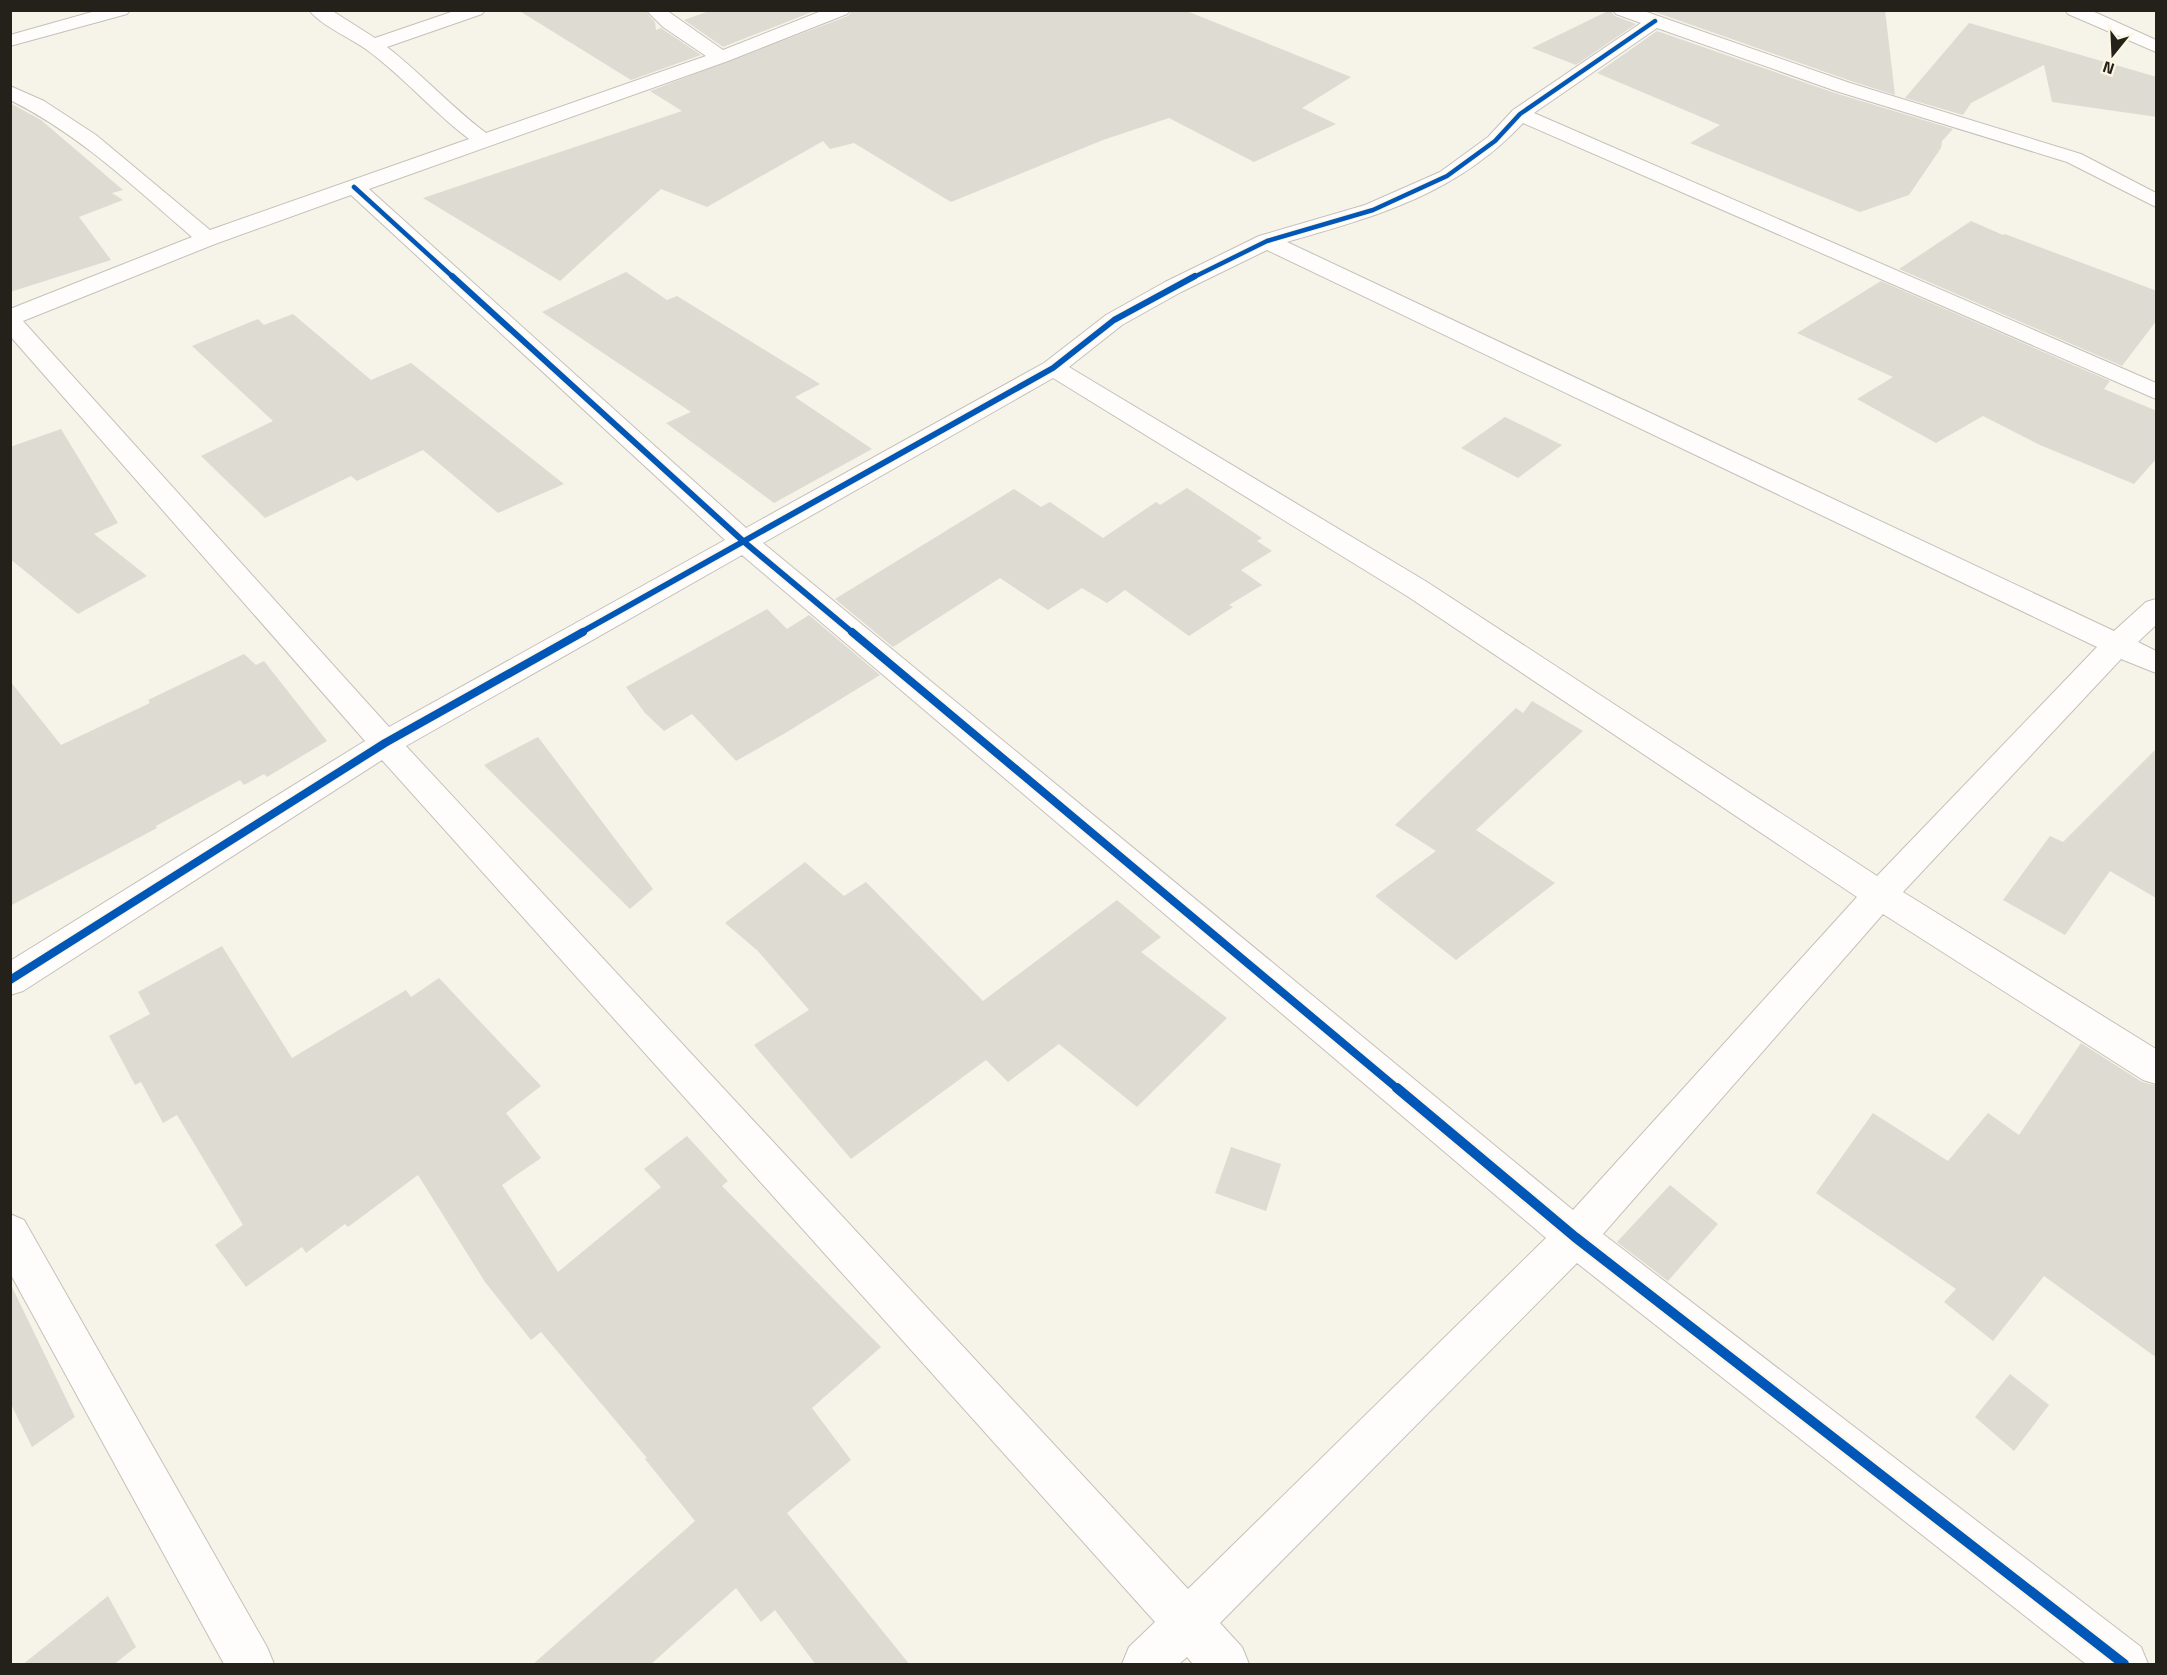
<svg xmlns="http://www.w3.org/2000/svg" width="2167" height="1675" viewBox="0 0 2167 1675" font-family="'Titillium Web',sans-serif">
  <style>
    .building { fill: #dedbd3 }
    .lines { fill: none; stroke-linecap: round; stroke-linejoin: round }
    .minor-casing { stroke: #c3c1b9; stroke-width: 2 }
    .minor { fill: #fefdfc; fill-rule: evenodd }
    .cycleway-far3-casing { stroke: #fcf6e3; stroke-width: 7 }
    .cycleway-far2-casing { stroke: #fcf6e3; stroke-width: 9 }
    .cycleway-far1-casing { stroke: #fcf6e3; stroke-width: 11 }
    .cycleway-casing { stroke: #fcf6e3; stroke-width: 14 }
    .cycleway-far3 { stroke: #0057b8; stroke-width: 4.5 }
    .cycleway-far2 { stroke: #0057b8; stroke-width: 6 }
    .cycleway-far1 { stroke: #0057b8; stroke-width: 8 }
    .cycleway { stroke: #0057b8; stroke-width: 10 }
  </style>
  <rect width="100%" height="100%" fill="#f6f3e9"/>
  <g class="building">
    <polygon points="518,10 644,10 655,22 656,30 661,28 701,55 631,80"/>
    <polygon points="712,10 817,10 723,47 684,20"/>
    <polygon points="852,10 1184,10 1351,77 1302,108 1336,124 1254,162 1169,118 1103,140 951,202 854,143 830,149 823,141 707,207 661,189 560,281 423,198 682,111 650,91 848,16"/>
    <polygon points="1610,10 1615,16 1636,24 1576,65 1532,48"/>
    <polygon points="1649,10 1885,10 1895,95 1851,81"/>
    <polygon points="1969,23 2157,77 2157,117 2052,102 2044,65 1971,103 1963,115 1905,98"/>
    <polygon points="1657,31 1835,93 1953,129 1942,141 1941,148 1909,195 1860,212 1690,143 1720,125 1597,73"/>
    <polygon points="10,103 41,120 123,190 112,193 123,200 79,217 111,260 10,292"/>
    <polygon points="1971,221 2003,235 2005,234 2157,291 2157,320 2122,366 1899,269"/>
    <polygon points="626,272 667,300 677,296 820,384 795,397 872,449 774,503 666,423 691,412 542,312"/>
    <polygon points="1881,281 2110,381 2104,389 2157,411 2157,458 2134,484 2040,445 1983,416 1936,443 1857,399 1893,377 1797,333"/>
    <polygon points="293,314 371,380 411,363 564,484 498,513 423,450 357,481 351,476 265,518 201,456 273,421 192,346 258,319 264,325"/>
    <polygon points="1505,417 1562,445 1518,478 1461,448"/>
    <polygon points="61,429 118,523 94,534 147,576 78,614 10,559 10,447"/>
    <polygon points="1187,488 1262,538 1257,541 1272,551 1241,570 1262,585 1229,605 1233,607 1189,636 1125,590 1107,603 1082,588 1048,610 1000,578 893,647 835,599 1014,489 1041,507 1050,502 1103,538 1156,502 1160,505"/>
    <polygon points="767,609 787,629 809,615 880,675 782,735 736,761 692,714 664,731 645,713 626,687"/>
    <polygon points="244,654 256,665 264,661 327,741 267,777 264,774 244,785 240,780 156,826 157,828 10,906 10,681 61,745 150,703 148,700"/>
    <polygon points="1532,701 1583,731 1476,830 1555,883 1456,960 1375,896 1436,851 1395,825 1516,708 1523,713"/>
    <polygon points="538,737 653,889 630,909 484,765"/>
    <polygon points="2157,748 2156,898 2110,871 2065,935 2003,900 2050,836 2063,842"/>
    <polygon points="805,862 844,896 866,882 983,1001 1117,900 1161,937 1141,952 1227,1018 1137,1107 1059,1044 1008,1082 986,1060 851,1159 754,1045 809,1010 758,951 725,923"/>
    <polygon points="222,946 292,1058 406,990 411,997 439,978 541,1086 506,1113 541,1158 502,1185 558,1272 661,1187 644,1169 687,1136 728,1181 722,1186 881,1347 812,1408 851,1460 787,1513 910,1665 816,1665 775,1610 761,1622 736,1588 650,1665 532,1665 695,1521 645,1459 647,1458 541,1332 531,1340 485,1282 418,1175 348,1227 345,1224 306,1253 302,1247 246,1287 215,1245 243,1225 177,1115 163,1123 141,1082 135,1085 109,1036 150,1014 138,992"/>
    <polygon points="2081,1043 2142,1082 2157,1086 2157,1358 2044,1276 1993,1341 1944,1302 1956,1289 1816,1193 1873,1113 1948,1161 1988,1113 2019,1135"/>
    <polygon points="1231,1147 1281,1164 1266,1211 1215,1193"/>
    <polygon points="1670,1185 1718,1224 1668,1281 1617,1242"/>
    <polygon points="10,1283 75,1417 32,1447 10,1402"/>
    <polygon points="2010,1374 2049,1405 2014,1451 1975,1417"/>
    <polygon points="108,1596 136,1647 113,1665 22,1665"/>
  </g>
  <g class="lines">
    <defs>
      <g id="minor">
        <polygon points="99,10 130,10 127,14 10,46 10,35"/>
        <path d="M309,10H331L375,38L457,10H485L482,14L387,47C422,74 450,106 486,133L706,56L663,27L646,10H666L723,50L824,10H850L847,14L728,61L369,189L746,528L1044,363L1106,315L1165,282L1259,236L1365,205L1440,172L1488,137L1513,110L1641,23L1616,14L1613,10H1641L1850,83L2081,154L2156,193V207L2067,162L1836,91L1657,28L1534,113L2156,383V399L1523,123C1457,194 1377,216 1287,242L2114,631L2146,602L2156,599V625L2138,642L2156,651V673L2121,659L1903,892L2156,1049V1084L2143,1080L1883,914L1603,1234L2141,1647L2148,1664H2086L1577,1263L1220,1623L1242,1647L1249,1664H1193L1187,1657L1179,1664H1122L1129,1647L1155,1622L382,760L23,991L10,995V961L365,741L10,336V309L192,237C134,187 79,134 10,100V86L44,101L96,135L210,230L469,139C433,112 404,77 367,50C351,38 321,26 309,10ZM351,195L725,540L389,727L23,321L215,244ZM1267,250L2097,647L1877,876L1427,582L1069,367L1122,325L1181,292ZM1053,378L1407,596L1857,897L1573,1210L763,543ZM742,555L1546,1238L1188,1589L406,746Z"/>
        <polygon points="2065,10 2090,10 2156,40 2156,52 2068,14"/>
        <polygon points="10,1214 24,1220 267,1647 274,1664 224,1664 10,1273"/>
      </g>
    </defs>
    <use href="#minor" class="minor-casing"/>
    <use href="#minor" class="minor"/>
    <defs>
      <g id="cycleway-far3">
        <polyline points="354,187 454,278"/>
        <polyline points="1192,278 1267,241 1373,210 1447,176 1495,141 1520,114 1655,21"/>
      </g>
      <g id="cycleway-far2">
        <polyline points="452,276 743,541 853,633"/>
        <polyline points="580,633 1053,368 1114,320 1195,276"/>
      </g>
      <g id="cycleway-far1">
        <polyline points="852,632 1399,1090"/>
        <polyline points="10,980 385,743 583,632"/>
      </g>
      <polyline id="cycleway" points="1397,1088 1575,1237 2124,1664"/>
    </defs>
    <use href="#cycleway-far3" class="cycleway-far3-casing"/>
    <use href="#cycleway-far2" class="cycleway-far2-casing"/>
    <use href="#cycleway-far1" class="cycleway-far1-casing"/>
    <use href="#cycleway" class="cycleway-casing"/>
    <use href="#cycleway-far3" class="cycleway-far3"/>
    <use href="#cycleway-far2" class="cycleway-far2"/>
    <use href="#cycleway-far1" class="cycleway-far1"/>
    <use href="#cycleway" class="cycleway"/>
  </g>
  <rect width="2167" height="1675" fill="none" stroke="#23211a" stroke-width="24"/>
  <g transform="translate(2113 54) rotate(198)" stroke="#fcf6e3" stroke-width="4.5" paint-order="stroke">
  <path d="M0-4.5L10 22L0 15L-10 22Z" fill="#23211a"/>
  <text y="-9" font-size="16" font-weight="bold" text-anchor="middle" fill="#23211a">N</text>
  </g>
</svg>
